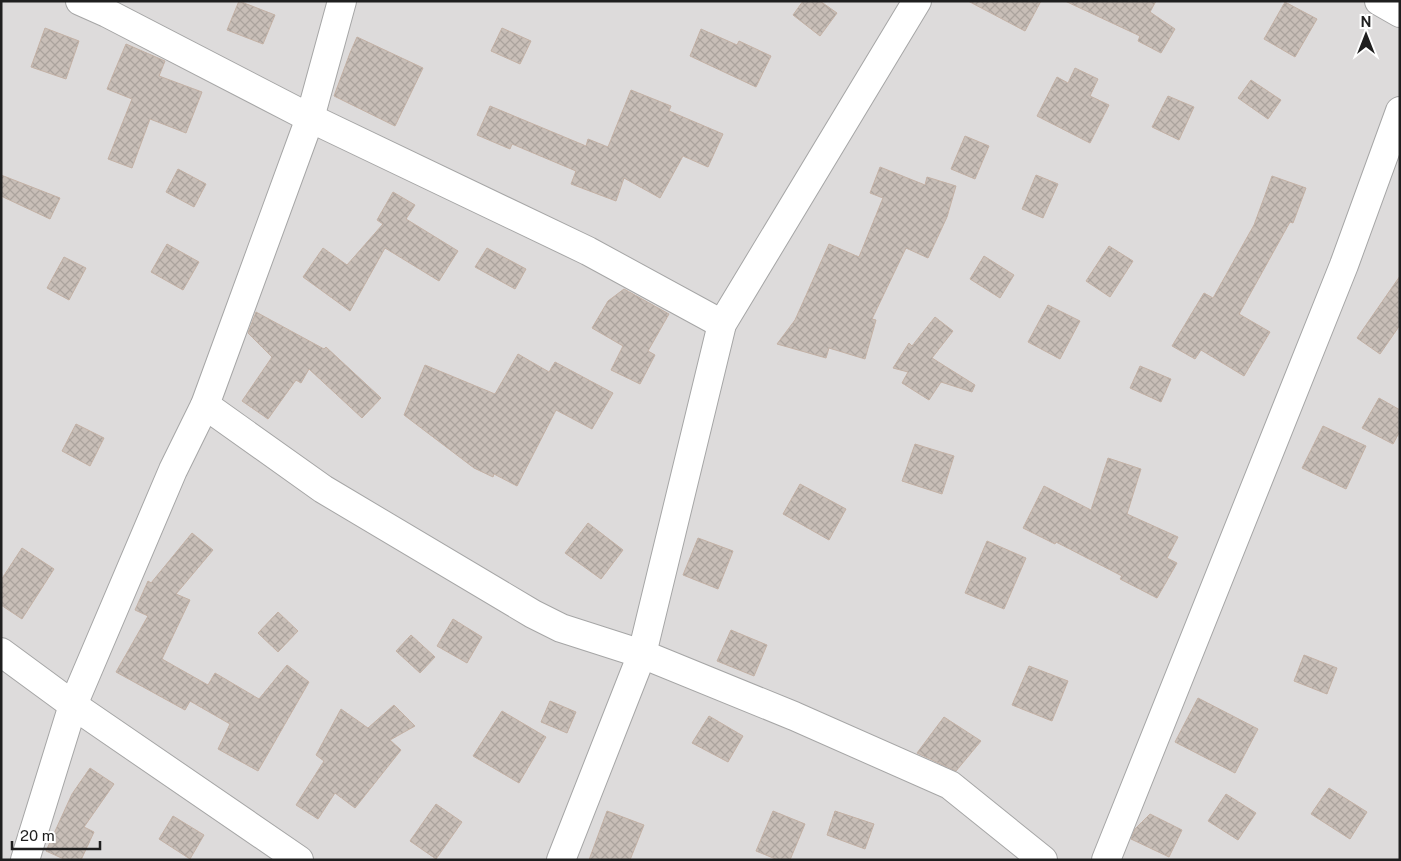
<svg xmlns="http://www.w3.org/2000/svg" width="1401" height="861" viewBox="0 0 1401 861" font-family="'Public Sans',sans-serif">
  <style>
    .residential { fill: #dddbdb }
    .building { fill: url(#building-cross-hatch); stroke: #c3b1a5 }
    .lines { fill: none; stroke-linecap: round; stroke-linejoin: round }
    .minor-casing { stroke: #a6a6a6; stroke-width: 30 }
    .minor { stroke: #fff; stroke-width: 28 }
  </style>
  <defs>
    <pattern id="building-cross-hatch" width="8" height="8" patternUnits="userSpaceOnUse" patternTransform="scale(1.25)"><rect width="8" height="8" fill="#c8beb7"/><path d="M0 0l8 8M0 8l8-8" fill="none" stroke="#aba39d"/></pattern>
  </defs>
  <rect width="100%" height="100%" fill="#f0ece4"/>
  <rect class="residential" x="1" y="1" width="1399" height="859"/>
  <g class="building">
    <polygon points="239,1 275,15 263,44 227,30"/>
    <polygon points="803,1 820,1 837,13 820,36 793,15"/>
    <polygon points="968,1 1041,1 1025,31"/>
    <polygon points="1065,1 1156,1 1150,12 1175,29 1161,53 1138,41 1140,36"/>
    <polygon points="1285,2 1317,19 1295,57 1264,39"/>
    <polygon points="45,28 79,41 66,79 31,67"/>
    <polygon points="502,28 531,41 520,64 491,51"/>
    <polygon points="701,29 737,45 739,41 771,56 756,87 690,56"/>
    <polygon points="357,37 423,68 395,126 334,96 350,53"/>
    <polygon points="126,44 165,61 159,76 202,92 186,133 150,119 132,168 108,159 132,99 107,89"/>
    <polygon points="1075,68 1098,79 1090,96 1109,105 1090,143 1037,116 1057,77 1068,83"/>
    <polygon points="1251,80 1281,100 1268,119 1238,98"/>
    <polygon points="631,90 671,106 669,111 723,134 708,167 683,156 660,198 624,178 616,201 571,184 576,171 512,144 510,149 477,135 490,106 586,146 588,139 608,147"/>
    <polygon points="1168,96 1194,107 1179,140 1152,127"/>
    <polygon points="965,136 989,146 975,179 951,169"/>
    <polygon points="880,167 925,185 927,177 956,186 947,217 928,258 906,248 872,319 876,320 865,359 829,348 826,358 777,344 795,320 829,244 859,257 883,198 870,193"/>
    <polygon points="178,169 206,184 194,207 166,192"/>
    <polygon points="1,175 60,198 50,219 1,196"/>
    <polygon points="1036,175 1058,184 1043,218 1022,209"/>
    <polygon points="1272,176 1306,188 1293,223 1290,222 1239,314 1270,332 1244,376 1201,350 1195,359 1172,346 1204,293 1213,298 1254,225"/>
    <polygon points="393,192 415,205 406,219 458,251 439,281 385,248 350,311 303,277 323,248 347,265 383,224 377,220"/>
    <polygon points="167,244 199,262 183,290 151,272"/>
    <polygon points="1109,246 1133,261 1110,297 1086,281"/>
    <polygon points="487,248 526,269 515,289 475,267"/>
    <polygon points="984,256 1014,275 1000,298 970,279"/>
    <polygon points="64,257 86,268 69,300 47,288"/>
    <polygon points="1400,276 1400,325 1380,354 1357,338"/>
    <polygon points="624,289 669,314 648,351 655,355 640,384 611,370 623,346 592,328 608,301"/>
    <polygon points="1048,305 1080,321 1060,359 1028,342"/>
    <polygon points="256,312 324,349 326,347 381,398 362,418 309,369 301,383 296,380 268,419 242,401 272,357 248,333"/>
    <polygon points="935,317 953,331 932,358 975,385 972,392 941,382 929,400 902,383 908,372 893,368 909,343 912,346"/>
    <polygon points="518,354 549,372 555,362 613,393 592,429 556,410 517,486 494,474 493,477 474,468 404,415 425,365 495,394"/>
    <polygon points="1140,366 1171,379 1161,402 1130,388"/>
    <polygon points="1379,398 1400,410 1400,431 1393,444 1362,428"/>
    <polygon points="76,424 104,438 90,466 62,451"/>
    <polygon points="1323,426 1366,446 1346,489 1302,468"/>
    <polygon points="915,444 954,456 942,494 902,481"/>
    <polygon points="1108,458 1141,469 1127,514 1178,537 1167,558 1177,563 1157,598 1120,579 1122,576 1056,542 1055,544 1023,528 1044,486 1091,510"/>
    <polygon points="800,484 846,509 829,540 783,514"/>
    <polygon points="588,523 623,550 601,579 565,553"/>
    <polygon points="192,533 213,550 176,594 190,600 162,659 208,685 215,673 259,699 287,665 309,682 258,771 218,749 230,724 190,701 185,710 116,672 148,616 135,610 148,581 151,583"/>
    <polygon points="698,538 733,551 718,589 683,575"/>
    <polygon points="987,541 1026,558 1004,609 965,593"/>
    <polygon points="22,548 54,569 22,619 1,605 1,580"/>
    <polygon points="278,612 298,631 278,652 258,633"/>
    <polygon points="453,619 482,637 467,663 437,646"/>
    <polygon points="731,630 767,645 754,676 717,661"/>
    <polygon points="411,635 435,657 420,673 396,651"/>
    <polygon points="1304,655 1337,668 1327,694 1294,681"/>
    <polygon points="1029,666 1068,681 1052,721 1012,705"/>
    <polygon points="1198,698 1258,729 1235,773 1175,742"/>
    <polygon points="550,701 576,712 567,733 541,722"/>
    <polygon points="394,705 415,726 390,740 401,750 355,808 335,793 318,819 296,805 324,761 316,755 341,709 368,728"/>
    <polygon points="502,711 546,737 519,783 473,756"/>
    <polygon points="709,716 743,736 728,762 692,743"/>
    <polygon points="944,717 981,741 956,771 917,753"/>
    <polygon points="90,768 114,784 84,827 94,832 81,860 66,860 46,851 72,794"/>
    <polygon points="1329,788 1367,812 1350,839 1311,814"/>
    <polygon points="1226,794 1256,813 1238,840 1208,821"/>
    <polygon points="436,804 462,822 436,859 410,841"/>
    <polygon points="607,811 644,825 630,860 589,860"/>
    <polygon points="773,811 805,824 790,860 778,860 756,851"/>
    <polygon points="835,811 874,824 865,849 827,835"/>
    <polygon points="1150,814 1182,830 1169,857 1131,839 1135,829"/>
    <polygon points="173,816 204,835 190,859 159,839"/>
  </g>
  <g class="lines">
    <defs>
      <g id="minor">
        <polyline points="80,1 107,13 310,118 588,251 722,324"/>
        <polyline points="1379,1 1400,13"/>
        <polyline points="205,405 323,489 533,614 561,628 642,654 794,716 950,785 1043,860"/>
        <polyline points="1,652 73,705 299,860"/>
        <polyline points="25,860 73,705 173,470 205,405 310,118 342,1"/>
        <polyline points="561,860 642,654 722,324 917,1"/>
        <polyline points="1106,860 1344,265 1400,111"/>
      </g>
    </defs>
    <use href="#minor" class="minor-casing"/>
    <use href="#minor" class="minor"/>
  </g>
  <rect width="1401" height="861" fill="none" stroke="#1f1f1f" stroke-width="5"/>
  <g transform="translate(1366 35)" stroke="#ffffff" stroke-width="4" paint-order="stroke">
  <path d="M0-4L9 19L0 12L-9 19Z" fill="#1f1f1f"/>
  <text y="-8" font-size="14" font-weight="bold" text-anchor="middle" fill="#1f1f1f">N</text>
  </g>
  <path d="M12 841v8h88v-8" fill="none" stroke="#1f1f1f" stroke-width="2.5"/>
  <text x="20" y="841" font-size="15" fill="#1f1f1f" stroke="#ffffff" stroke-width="4" paint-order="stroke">20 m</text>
</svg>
